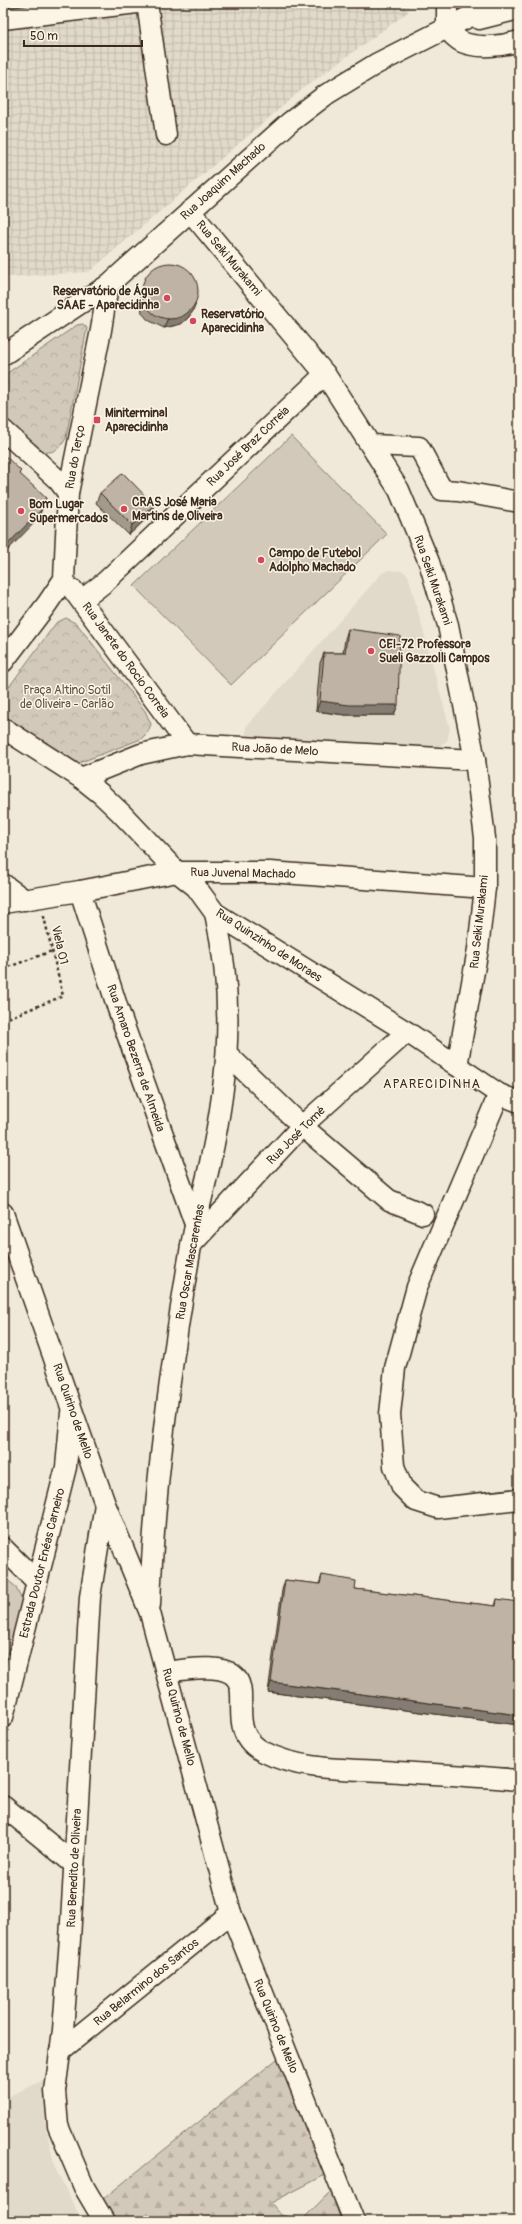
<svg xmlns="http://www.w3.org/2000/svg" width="522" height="2224" viewBox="0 0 522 2224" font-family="Pangolin,sans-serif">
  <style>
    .built { fill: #e1d9c9 }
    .industrial { fill: url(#industrial-grid) }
    .grass { fill: #d2c9ba; stroke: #867a6c }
    .forest { fill: url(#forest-firs); stroke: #867a6c }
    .park { fill: url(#park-crowns); stroke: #867a6c }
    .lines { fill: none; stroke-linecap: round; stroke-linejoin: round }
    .minor-casing { stroke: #3b2a1e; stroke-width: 23 }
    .path { stroke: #3b2a1e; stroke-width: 2.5; stroke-dasharray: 3 3; stroke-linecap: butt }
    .minor { stroke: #fcf5e5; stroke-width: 20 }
    .wall { fill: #a39a8d; stroke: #3b2a1e }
    .shaded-wall { fill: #857d73; stroke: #3b2a1e }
    .building { fill: #beb3a4; stroke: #3b2a1e }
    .poi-dot { fill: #d1495b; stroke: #fcf5e5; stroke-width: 1.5 }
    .labels { text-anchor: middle; stroke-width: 3; stroke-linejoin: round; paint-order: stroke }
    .street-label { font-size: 12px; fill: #3b2a1e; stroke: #fcf5e5 }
    .poi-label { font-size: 12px; font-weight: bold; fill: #3b2a1e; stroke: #fcf5e5; text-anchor: start }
    .park-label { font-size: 12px; fill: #615245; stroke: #fcf5e5 }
    .neighbourhood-label { font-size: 13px; letter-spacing: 1px; fill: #3b2a1e; stroke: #fcf5e5 }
  </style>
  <defs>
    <pattern id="industrial-grid" width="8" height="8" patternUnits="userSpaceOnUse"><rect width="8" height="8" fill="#e1d9c9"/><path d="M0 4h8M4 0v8" fill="none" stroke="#c2baac"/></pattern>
    <pattern id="forest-firs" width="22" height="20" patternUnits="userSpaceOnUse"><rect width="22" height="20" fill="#d2c9ba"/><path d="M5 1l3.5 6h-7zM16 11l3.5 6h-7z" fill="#b5ad9f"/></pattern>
    <pattern id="park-crowns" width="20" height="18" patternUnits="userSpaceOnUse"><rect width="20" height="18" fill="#d2c9ba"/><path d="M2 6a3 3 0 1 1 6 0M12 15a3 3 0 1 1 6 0" fill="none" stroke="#b5ad9f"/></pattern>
  </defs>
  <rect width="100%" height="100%" fill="#f0e9d9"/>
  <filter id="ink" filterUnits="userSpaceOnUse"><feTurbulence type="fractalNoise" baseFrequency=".025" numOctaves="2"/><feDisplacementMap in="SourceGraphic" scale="8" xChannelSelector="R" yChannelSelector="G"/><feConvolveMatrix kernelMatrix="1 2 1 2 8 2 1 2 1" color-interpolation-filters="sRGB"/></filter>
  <g filter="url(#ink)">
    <g class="built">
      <polygon points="389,570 402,571 408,575 450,729 447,741 436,748 246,738 246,727 382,573"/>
      <polygon points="44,2080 45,2123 55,2168 82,2221 3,2221 3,2099"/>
    </g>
    <polygon class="industrial" points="3,3 410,3 408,12 305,87 89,272 3,277"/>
    <g class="grass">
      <polygon points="291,436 387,534 231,685 134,586"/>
      <polygon points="3,1577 15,1586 24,1604 3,1692"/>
    </g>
    <polygon class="forest" points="282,2055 327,2174 271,2203 281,2215 302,2220 331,2191 341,2221 116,2221 103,2199"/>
    <g class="park">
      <path d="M83,324L87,328L66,438C60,450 51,455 37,451L3,421V376L77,325Z"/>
      <polygon points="66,618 77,624 145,711 151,724 148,732 141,739 76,764 3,719 3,695 56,623"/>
    </g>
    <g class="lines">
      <defs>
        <g id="minor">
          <polyline points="147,3 166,135"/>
          <path d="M447,3V29C451,33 456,39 462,42C478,49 503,46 519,41"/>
          <polyline points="3,19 137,3"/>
          <polyline points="479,19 519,9"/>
          <polyline points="190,211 325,374 399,490 429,562 448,625 475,760 485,838 485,888 478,949 457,1066"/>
          <polyline points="3,355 108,285 289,123 327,94 376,64 496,3"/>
          <polyline points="3,430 58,480 68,493"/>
          <polyline points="371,445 419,447 442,490 458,491 519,502"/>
          <polyline points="73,590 187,744"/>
          <polyline points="82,600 105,582 325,374"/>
          <polyline points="3,662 47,604 64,579 68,493 101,330 108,285"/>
          <polyline points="3,728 81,778 101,794 121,813 177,872 196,887 215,913 407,1032 499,1094 519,1102"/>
          <polyline points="81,778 141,754 187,744 475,760"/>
          <polyline points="3,884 25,900"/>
          <polyline points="80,891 118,1009 195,1224"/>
          <polyline points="3,903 80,891 177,872 270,872 485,888"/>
          <polyline points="228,1055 302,1126 389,1200 423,1214"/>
          <polyline points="499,1094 417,1287 395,1368 390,1414 394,1466 402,1487 416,1501 438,1508 519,1499"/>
          <polyline points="3,1213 105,1504 150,1613 231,1913 354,2221"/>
          <polyline points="191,1245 302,1126 407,1032"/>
          <polyline points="3,1548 37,1582"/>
          <path d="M150,1605C154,1485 171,1364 191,1246C196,1218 204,1191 210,1163C229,1076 235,1001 215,913"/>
          <path d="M167,1672C293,1651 206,1723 264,1752C299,1770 344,1769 383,1771C428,1774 474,1776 519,1780"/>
          <polyline points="3,1717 66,1467 71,1413"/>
          <polyline points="3,1806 74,1864"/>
          <polyline points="60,2051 231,1913"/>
          <polyline points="104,2221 84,2187 58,2126 55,2091 63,2030 70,1939 90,1597 105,1504"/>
        </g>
      </defs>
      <use href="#minor" class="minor-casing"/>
      <g class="path">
        <polyline points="3,969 52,951"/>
        <polyline points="3,1020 63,996 43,913"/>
      </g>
      <use href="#minor" class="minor"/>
    </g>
    <g class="wall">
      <polygon points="146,277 196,303 193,311 188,318 181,324 164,328 148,320 142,313 140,294"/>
      <polygon points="100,493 154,505 150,515 129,535 96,503"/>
      <polygon points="348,629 394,715 345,715 316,711 320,663 324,653 343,653 345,639"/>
      <polygon points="322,1575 355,1589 495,1606 497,1599 519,1609 519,1725 268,1692 282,1590 285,1580 319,1584"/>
    </g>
    <g class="shaded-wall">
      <polygon points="196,303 193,311 188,318 181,324 164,328 167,320"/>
      <polygon points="46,498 42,508 39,511 42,509 38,519 3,555 3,549"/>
      <polygon points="154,505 150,515 129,535 132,525"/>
      <polygon points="320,701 398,705 394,715 345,715 316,711"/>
      <polygon points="271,1682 519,1715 519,1725 268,1692"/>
    </g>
    <g class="building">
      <circle cx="170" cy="291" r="28"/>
      <polygon points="3,454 21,471 19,473 46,498 40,505 42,509 3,549"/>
      <polygon points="123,473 154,505 132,525 100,493"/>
      <polygon points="348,629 400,636 398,705 349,705 320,701 324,653 345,653"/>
      <polygon points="322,1575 356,1581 355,1589 496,1606 497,1599 518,1602 518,1609 519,1609 519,1715 271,1682 285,1580 320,1584"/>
    </g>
  </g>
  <g class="poi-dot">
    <circle cx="167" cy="298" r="4"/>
    <circle cx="193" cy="321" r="4"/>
    <rect x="93" y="416" width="8" height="8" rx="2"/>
    <circle cx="124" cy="509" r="4"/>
    <circle cx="21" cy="511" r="4"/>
    <circle cx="261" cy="560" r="4"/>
    <circle cx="371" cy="651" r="4"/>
  </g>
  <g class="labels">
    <g class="street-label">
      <text transform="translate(223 181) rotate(-42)" y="4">Rua Joaquim Machado</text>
      <text transform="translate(229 258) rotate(50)" y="4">Rua Seiki Murakami</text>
      <text transform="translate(248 446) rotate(-44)" y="4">Rua José Braz Correia</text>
      <text transform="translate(75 457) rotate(-80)" y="4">Rua do Terço</text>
      <text transform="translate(433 580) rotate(71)" y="4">Rua Seiki Murakami</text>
      <text transform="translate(126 660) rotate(54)" y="4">Rua Janete do Rocio Correia</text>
      <text transform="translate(275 749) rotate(3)" y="4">Rua João de Melo</text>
      <text transform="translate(243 873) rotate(1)" y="4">Rua Juvenal Machado</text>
      <text transform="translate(479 922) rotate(-84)" y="4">Rua Seiki Murakami</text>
      <text transform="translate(60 945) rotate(77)" y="4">Viela 01</text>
      <text transform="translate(269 945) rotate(33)" y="4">Rua Quinzinho de Moraes</text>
      <text transform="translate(136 1058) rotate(71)" y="4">Rua Amaro Bezerra de Almeida</text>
      <text transform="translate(296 1135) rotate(-45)" y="4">Rua José Tomé</text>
      <text transform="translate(190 1262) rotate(-80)" y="4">Rua Oscar Mascarenhas</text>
      <text transform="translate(73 1411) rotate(71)" y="4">Rua Quirino de Mello</text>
      <text transform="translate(42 1563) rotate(-76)" y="4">Estrada Doutor Enéas Carneiro</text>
      <text transform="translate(179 1717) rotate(75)" y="4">Rua Quirino de Mello</text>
      <text transform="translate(74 1868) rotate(-87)" y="4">Rua Benedito de Oliveira</text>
      <text transform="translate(146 1982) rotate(-39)" y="4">Rua Belarmino dos Santos</text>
      <text transform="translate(276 2026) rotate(68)" y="4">Rua Quirino de Mello</text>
    </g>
    <g class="poi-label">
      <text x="159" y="295" text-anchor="end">Reservatório de Água<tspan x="159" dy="14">SAAE - Aparecidinha</tspan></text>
      <text x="201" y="318">Reservatório<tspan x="201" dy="14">Aparecidinha</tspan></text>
      <text x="105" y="417">Miniterminal<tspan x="105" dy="14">Aparecidinha</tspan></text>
      <text x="132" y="506">CRAS José Maria<tspan x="132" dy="14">Martins de Oliveira</tspan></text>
      <text x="29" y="508">Bom Lugar<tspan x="29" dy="14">Supermercados</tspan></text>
      <text x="269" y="557">Campo de Futebol<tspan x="269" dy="14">Adolpho Machado</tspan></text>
      <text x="379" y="648">CEI-72 Professora<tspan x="379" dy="14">Sueli Gazzolli Campos</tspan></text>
    </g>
    <g class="park-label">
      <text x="67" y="694">Praça Altino Sotil<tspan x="67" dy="14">de Oliveira - Carlão</tspan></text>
    </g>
    <g class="neighbourhood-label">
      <text x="432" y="1088">APARECIDINHA</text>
    </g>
  </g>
  <rect width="522" height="2224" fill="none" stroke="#fcf5e5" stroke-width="16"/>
  <rect x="8" y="8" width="506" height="2208" fill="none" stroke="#3b2a1e" stroke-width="1.5" filter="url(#ink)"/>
  <path d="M24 40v6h118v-6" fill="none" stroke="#3b2a1e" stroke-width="2"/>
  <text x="30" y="40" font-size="12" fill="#3b2a1e" stroke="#fcf5e5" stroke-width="3" paint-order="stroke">50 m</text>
</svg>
